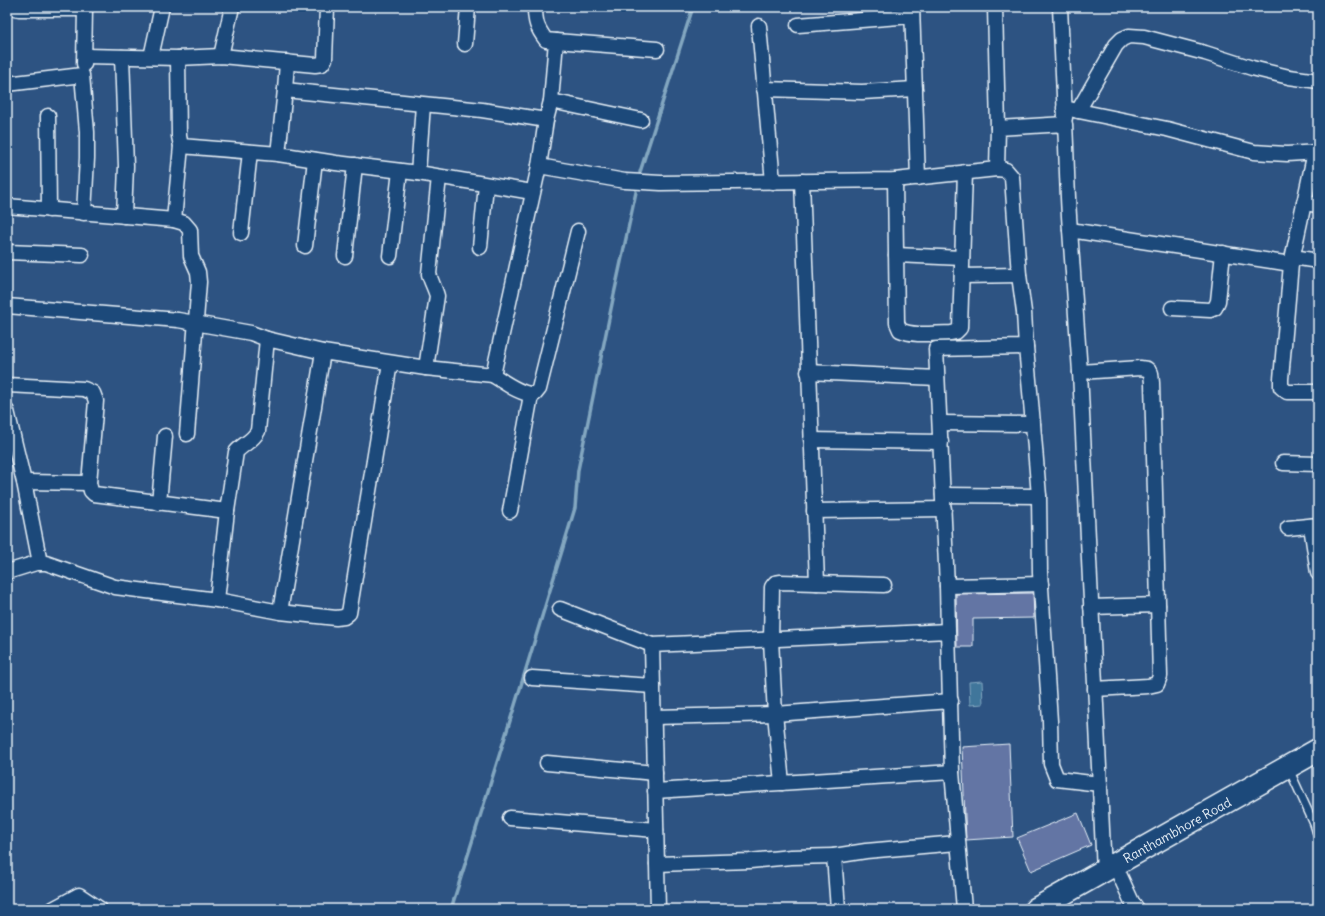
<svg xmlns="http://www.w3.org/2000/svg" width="1325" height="916" viewBox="0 0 1325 916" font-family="Delius,sans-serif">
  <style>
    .water { fill: #3f769b; stroke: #83a7c0 }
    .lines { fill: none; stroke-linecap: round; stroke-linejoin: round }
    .stream { stroke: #83a7c0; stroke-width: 3.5 }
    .building { fill: #6375a4; stroke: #e8f1f8 }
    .service-casing { stroke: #e8f1f8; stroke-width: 10 }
    .minor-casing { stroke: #e8f1f8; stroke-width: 17 }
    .primary-casing { stroke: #e8f1f8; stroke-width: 25 }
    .service { stroke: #1f4a7a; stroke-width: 7 }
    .minor { stroke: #1f4a7a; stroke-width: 14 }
    .primary { stroke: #1f4a7a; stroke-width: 22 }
    .labels { text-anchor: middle; stroke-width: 3.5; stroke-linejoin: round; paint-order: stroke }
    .street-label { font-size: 13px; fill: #e8f1f8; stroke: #1f4a7a }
  </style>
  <rect width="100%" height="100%" fill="#2d5382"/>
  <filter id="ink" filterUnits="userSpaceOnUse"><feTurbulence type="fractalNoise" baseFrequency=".025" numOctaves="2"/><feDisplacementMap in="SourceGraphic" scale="8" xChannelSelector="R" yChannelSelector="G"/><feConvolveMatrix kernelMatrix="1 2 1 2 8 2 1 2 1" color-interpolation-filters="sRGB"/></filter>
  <g filter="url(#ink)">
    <polygon class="water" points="982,681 983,704 970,705 969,682"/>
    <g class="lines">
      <g class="stream">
        <polyline points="640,172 693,7"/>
        <polyline points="451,909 515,705 575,508 578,470 613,299 636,192"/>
      </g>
    </g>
    <g class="building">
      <polygon points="1033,593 1034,618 973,619 973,647 957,647 956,594"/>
      <polygon points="1009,744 1013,837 966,840 962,747"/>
      <polygon points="1078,813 1091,845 1031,871 1017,838"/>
    </g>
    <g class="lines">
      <defs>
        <polyline id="service" points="1289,769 1314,824 1318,837"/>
        <g id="minor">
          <polyline points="8,7 19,9 85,9 84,64"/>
          <path d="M535,7C535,22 537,28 546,40L556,41L551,101L546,120L539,166"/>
          <polyline points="912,7 918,178"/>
          <polyline points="995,7 998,128"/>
          <polyline points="1060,7 1065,118"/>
          <polyline points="798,25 912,16"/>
          <polyline points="759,26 773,182"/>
          <polyline points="556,41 657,49"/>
          <polyline points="465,44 468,7"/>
          <polyline points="85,56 178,58 221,56 315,65 322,64 325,59 327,7"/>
          <polyline points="221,56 232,7"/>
          <polyline points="122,57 126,166 124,216"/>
          <polyline points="151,57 162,7"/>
          <polyline points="178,58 179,136 181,146 278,154"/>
          <polyline points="287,62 285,90 278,154 336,163 418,173 532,192"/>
          <polyline points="7,84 82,75 87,132 87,158 84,213"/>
          <polyline points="764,89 862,92 915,89"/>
          <polyline points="285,90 482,110 546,120"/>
          <polyline points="551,101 641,120"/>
          <polyline points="1064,108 1167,129 1254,152 1287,154 1318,152"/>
          <polyline points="1078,111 1116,45 1122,39 1129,36 1144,37 1205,53 1252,68 1289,77 1318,81"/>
          <polyline points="48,116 49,210"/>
          <polyline points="1315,152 1291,264 1281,379 1281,387 1287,392 1318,392"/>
          <polyline points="418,173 423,105"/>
          <path d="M895,180L897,323L900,330C915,337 934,333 951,333L956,332L960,328L965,172"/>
          <polyline points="802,181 817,583"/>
          <polyline points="1304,203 1318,205"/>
          <polyline points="7,206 174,220 184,223 190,230 191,256 198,272 199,282 187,434"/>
          <polyline points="174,220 181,146"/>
          <polyline points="241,233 250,152"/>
          <polyline points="305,246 315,160"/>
          <polyline points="480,247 486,185"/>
          <polyline points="7,252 82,255"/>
          <polyline points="896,255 962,258"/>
          <polyline points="345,256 355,165"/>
          <polyline points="390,256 400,171"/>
          <polyline points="1293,257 1318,261"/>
          <polyline points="962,276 1019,275"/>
          <polyline points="7,306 178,320 251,333 267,339"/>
          <polyline points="1172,308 1210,310 1215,308 1218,301 1223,253"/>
          <polyline points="1026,347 1033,424"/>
          <path d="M426,368L437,296C435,288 431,282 429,274L439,177"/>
          <polyline points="808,372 937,378"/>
          <polyline points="1080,372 1140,368 1147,369 1151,373 1152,383 1160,676 1157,684 1148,686 1095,689"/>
          <path d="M493,375C504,382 522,396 535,394L539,389L578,231"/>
          <path d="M7,385L84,389L93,393L96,401L89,483L91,491L94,494L227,511L236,452C243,444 253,441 258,431L267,339L323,352"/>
          <polyline points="7,411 24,482 40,563"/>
          <polyline points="940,423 1033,424 1039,496 1040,573 1050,721 1051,764 1057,779 1100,784"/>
          <polyline points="811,440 941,442"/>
          <polyline points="1283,463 1318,464"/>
          <polyline points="24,482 89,483"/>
          <polyline points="943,495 1039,496"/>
          <polyline points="159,503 165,436"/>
          <polyline points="510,511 531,395"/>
          <polyline points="814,511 944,509"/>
          <polyline points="1311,526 1318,573"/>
          <polyline points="1288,528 1318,525"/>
          <path d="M7,572L36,563H46L115,587L217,600L280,612L323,352L426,368L493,375L539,166L625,181L661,183L895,180L997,169L998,128L1065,124C1067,159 1067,194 1070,230"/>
          <polyline points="947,586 1041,584"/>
          <polyline points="217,600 227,511"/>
          <polyline points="1091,607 1158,605"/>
          <polyline points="560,609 652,645"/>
          <polyline points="280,612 336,618 344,617 349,613 390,363"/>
          <polyline points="948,631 947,586 936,349 1026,347 1024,312 1019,275 1012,177 1006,170 997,169"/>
          <polyline points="532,678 653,686"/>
          <polyline points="654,717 775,714 951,701"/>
          <polyline points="547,763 655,773"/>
          <polyline points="782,783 775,714 771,640 772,587 775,583 781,582 884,585"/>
          <polyline points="655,791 952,772"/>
          <polyline points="510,818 656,830"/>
          <polyline points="834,856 866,851 957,843"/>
          <polyline points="657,864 750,861 791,857 834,856 838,909"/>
          <polyline points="1115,865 1132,902 1137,909"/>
          <polyline points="1104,871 1080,372 1070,230 1291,264"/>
          <polyline points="53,909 79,895 100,909"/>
          <polyline points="658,909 652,645 948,631 952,772 964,909"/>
        </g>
        <polyline id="primary" points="1036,909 1318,750"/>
      </defs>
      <use href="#service" class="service-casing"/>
      <use href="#minor" class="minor-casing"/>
      <use href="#primary" class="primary-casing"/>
      <use href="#service" class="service"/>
      <use href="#minor" class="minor"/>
      <use href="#primary" class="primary"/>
    </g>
  </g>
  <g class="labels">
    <g class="street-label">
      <text transform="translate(1177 830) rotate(-29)" y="5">Ranthambhore Road</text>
    </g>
  </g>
  <rect width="1325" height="916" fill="none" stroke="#1f4a7a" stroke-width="24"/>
  <rect x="12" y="12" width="1301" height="892" fill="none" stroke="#e8f1f8" stroke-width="1.5" filter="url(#ink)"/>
</svg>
